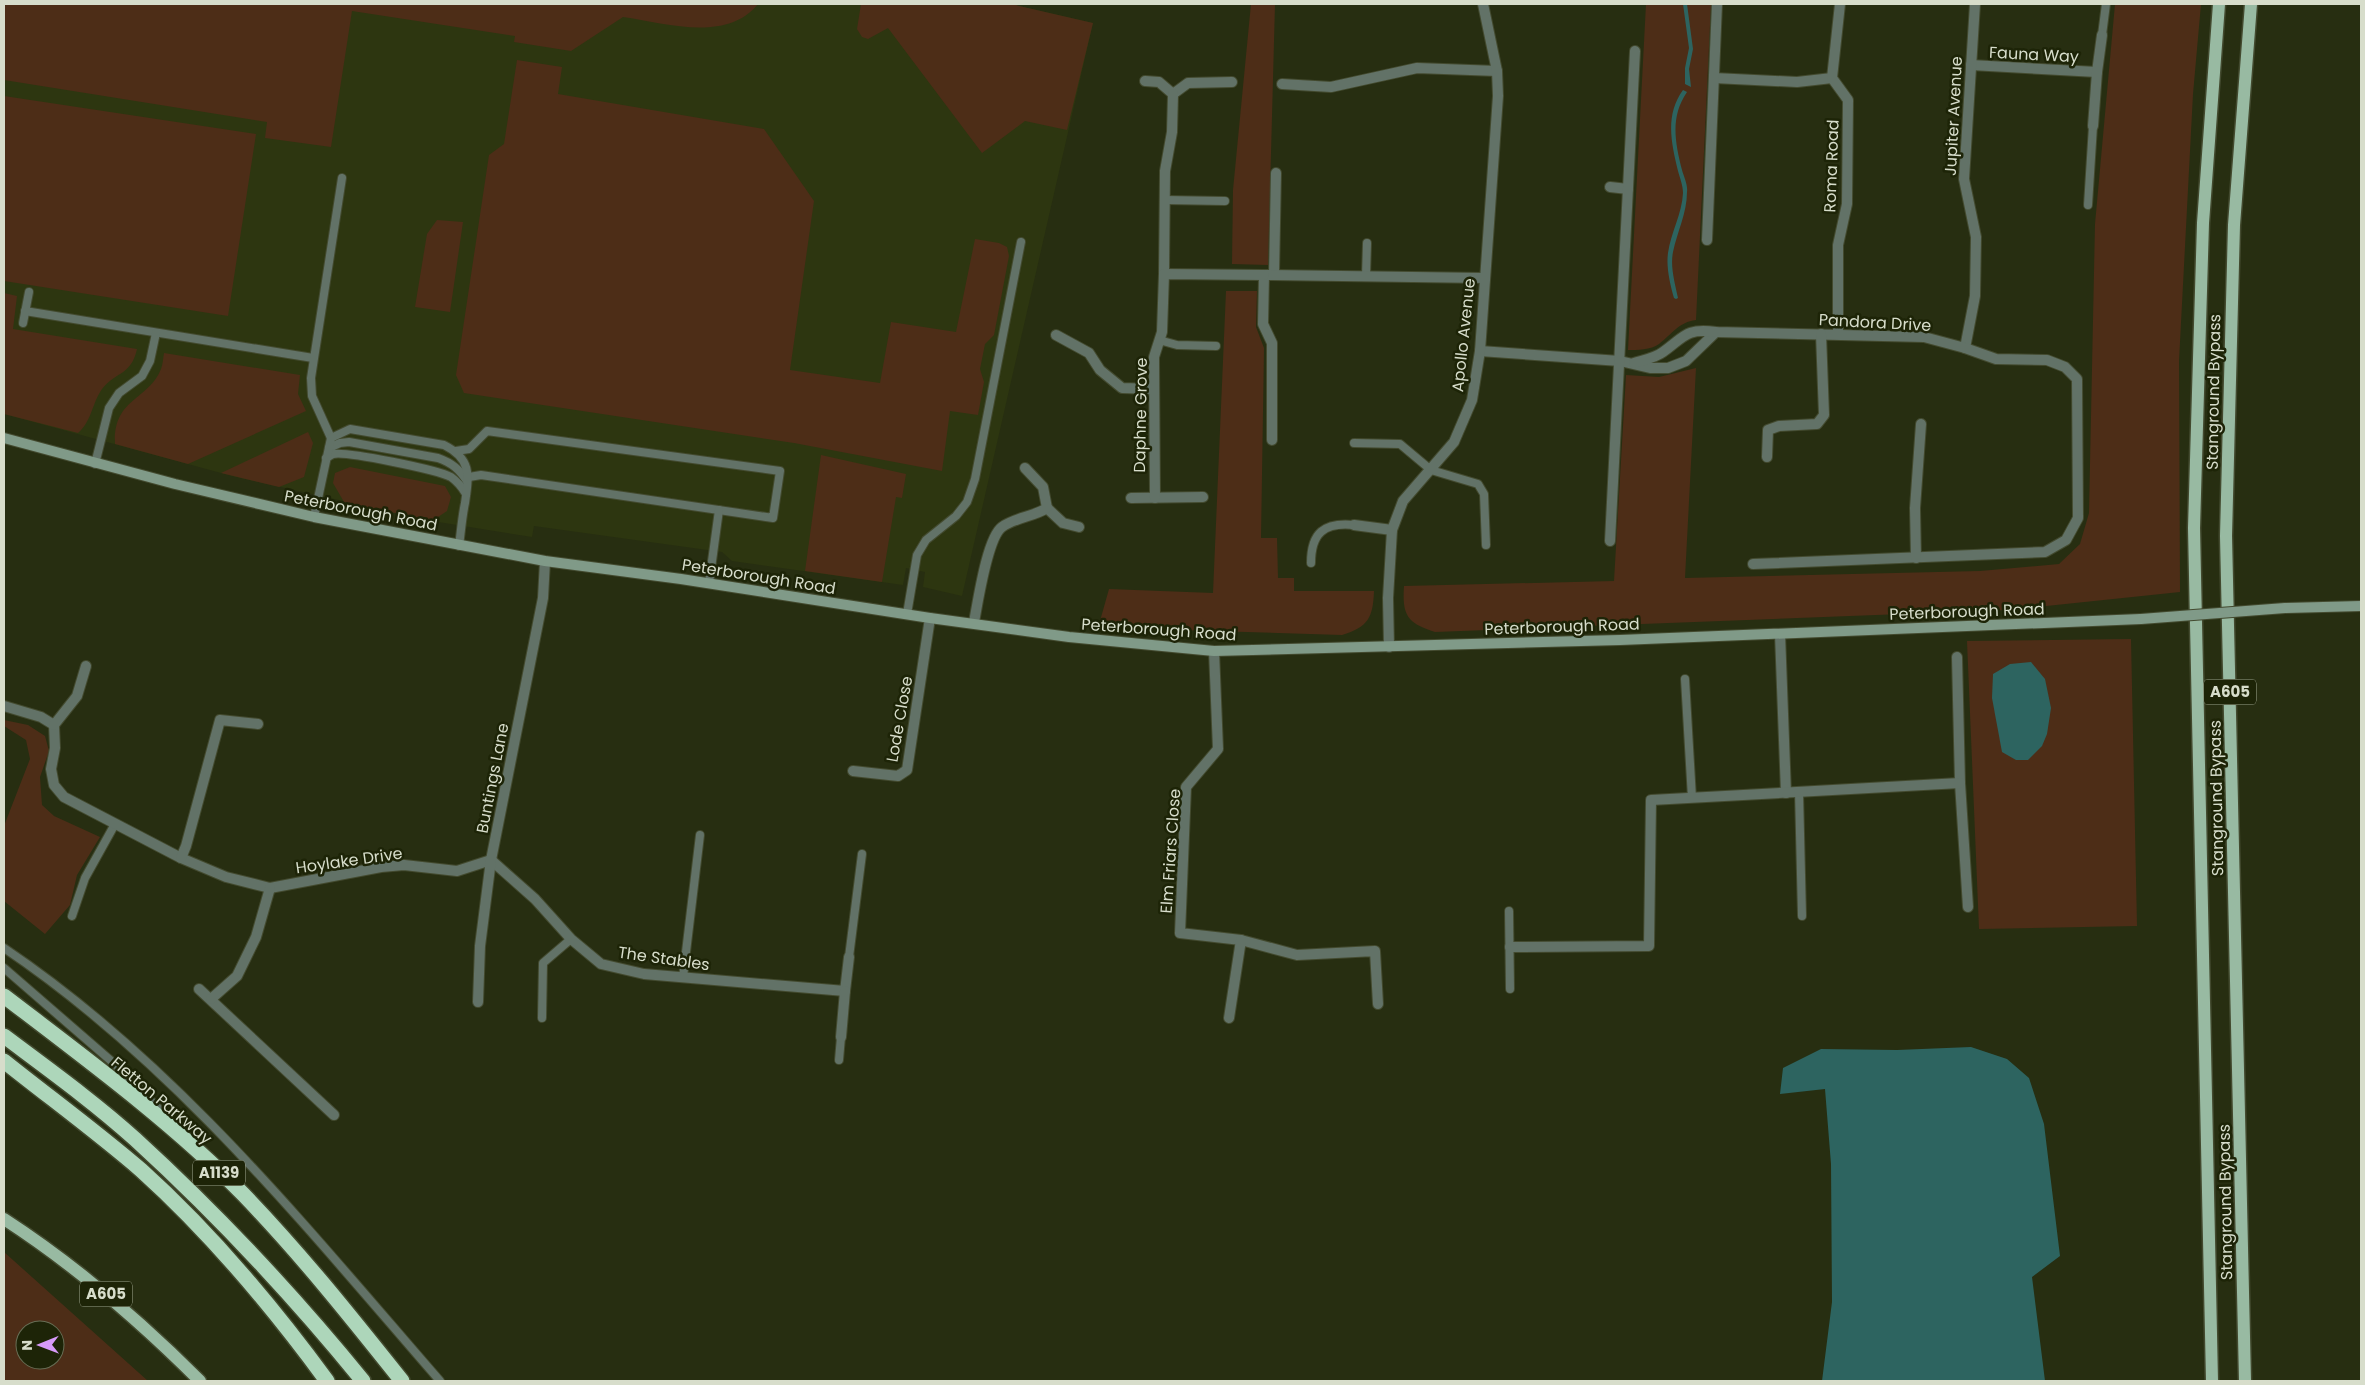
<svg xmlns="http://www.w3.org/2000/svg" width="2365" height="1385" viewBox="0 0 2365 1385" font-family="Poppins,sans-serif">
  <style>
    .built { fill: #2d3610 }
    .green { fill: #4d2d17; fill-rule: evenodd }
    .water { fill: #2d6460 }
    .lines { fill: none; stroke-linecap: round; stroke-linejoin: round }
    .lane-casing { stroke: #434a2f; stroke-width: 10 }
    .street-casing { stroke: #434a2f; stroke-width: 12 }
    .secondary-casing { stroke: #434a2f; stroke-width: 12 }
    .primary-casing { stroke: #434a2f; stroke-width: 15 }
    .highway-casing { stroke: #434a2f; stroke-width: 18 }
    .lane { stroke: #627267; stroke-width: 8 }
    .street { stroke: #627267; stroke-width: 10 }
    .secondary { stroke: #809a88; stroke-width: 10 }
    .primary { stroke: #98baa2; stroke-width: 12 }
    .highway { stroke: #add6ba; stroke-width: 15 }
    .secondary-bridge-casing { stroke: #434a2f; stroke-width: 12; stroke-linecap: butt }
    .secondary-bridge { stroke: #809a88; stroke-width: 10 }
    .labels { text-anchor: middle; stroke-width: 5; stroke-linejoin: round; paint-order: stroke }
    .shield { fill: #1d2407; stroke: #9fa690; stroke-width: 1 }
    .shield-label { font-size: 15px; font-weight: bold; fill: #d7ddcb }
    .street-label { font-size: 16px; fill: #d7ddcb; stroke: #1d2407 }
  </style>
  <rect width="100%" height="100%" fill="#272e11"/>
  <polygon class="built" points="4,4 1011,4 1093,23 962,596 923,587 925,572 906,568 903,585 732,561 722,552 534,526 532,537 432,521 232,476 4,414"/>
  <g class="green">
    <path d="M4,4H758C727,43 665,23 623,17L571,51L514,42L515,36L352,11L331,147L265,138L267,122L4,80Z"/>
    <polygon points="861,4 1011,4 1093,23 1067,130 1025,121 982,153 888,28 868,39 862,37 857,29"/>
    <polygon points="1251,4 1275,4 1268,265 1232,264 1233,190"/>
    <path d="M1646,4H1711L1696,320C1679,322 1672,334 1659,344C1651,350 1637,350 1628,350Z"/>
    <path d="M2115,4H2201L2193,94L2179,361L2180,592L2007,610L1435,632C1407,623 1402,615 1404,586L1614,581L1626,375L1659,377L1696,368L1685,578L1980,571L2059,564L2080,544L2089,513L2095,224Z"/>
    <polygon points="517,60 562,67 558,94 764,129 814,201 790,370 880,383 891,322 956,332 975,239 999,243 1007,247 1009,256 994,335 985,344 980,369 984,382 978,415 950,411 942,471 794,443 464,393 456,375 489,155 504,144"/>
    <polygon points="4,96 256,134 228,316 4,281"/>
    <polygon points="437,220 463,222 450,312 415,307 427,234"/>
    <path d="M1226,291H1257L1256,327L1264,348L1261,538H1277L1278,578H1294V591H1374C1373,618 1368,627 1342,635L1179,630L1100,621L1109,589L1213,593Z"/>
    <path d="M4,293L17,296L13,329L137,349C131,376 116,371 102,389C92,403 92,421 78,433L4,414Z"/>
    <path d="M164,353L300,375L298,394L306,411L188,464L115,444C113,398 148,401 161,369C163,364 163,358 164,353Z"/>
    <polygon points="308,432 313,443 304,477 279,487 221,473"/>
    <polygon points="821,455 906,474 902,498 896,497 882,582 805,571"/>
    <polygon points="350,467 445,486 451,497 447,511 432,521 344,502 333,483 335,473"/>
    <polygon points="2131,639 2137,926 1979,929 1967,641"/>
    <polygon points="4,720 28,725 45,736 49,751 40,777 42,805 54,816 100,837 77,875 70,905 45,934 4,901 4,826 30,759 26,740 4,726"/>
    <path d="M4,1252L148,1381H4ZM25,1330H55V1360H25Z"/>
  </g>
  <g class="water">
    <polygon points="1683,4 1687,4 1693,49 1689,69 1691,87 1685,84 1685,68 1689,48"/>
    <path d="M1683,90L1687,92C1670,117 1675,142 1682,170C1684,177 1688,185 1687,192C1687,213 1677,232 1673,252C1670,267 1675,283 1678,298L1676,299L1674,298C1670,284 1666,267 1668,253C1671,232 1682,214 1683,193C1683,186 1680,178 1678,171C1671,142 1665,115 1683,90Z"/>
    <polygon points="2031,662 2045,679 2051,708 2047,734 2042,746 2028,760 2016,760 2002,752 1992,698 1993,674 2010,664"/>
    <polygon points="1971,1047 2007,1059 2029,1078 2044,1124 2060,1256 2032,1277 2045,1381 1822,1381 1832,1302 1831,1164 1825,1089 1780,1094 1783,1068 1821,1049 1897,1050"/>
  </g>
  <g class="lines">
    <defs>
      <g id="lane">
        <polyline points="2102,35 2106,4"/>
        <polyline points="1164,200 1225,201"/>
        <polyline points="2088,205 2093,126"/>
        <polyline points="1366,276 1367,243"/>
        <polyline points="25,311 313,358"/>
        <polyline points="23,323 29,292"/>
        <polyline points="1159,340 1177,345 1216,346"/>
        <polyline points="331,438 312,396 311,378 342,178"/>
        <polyline points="1354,443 1400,444 1431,470 1478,484 1484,494 1486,545"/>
        <path d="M329,448L340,443L349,442L438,458C452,463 459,469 467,481"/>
        <polyline points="456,451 469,449 487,431 780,471 773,518 481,475 469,477"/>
        <path d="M326,458C328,457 331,455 333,454C347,451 438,470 451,477C458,482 462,487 466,494"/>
        <polyline points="95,464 109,408 119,393 142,376 150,361 156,333"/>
        <path d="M314,517L331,438L350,429L444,445C472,459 469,475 465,503C462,517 461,531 459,546"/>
        <path d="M1311,563C1311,533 1324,522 1354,525"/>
        <polyline points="709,583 719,510"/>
        <polyline points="907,614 917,555 926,540 956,516 967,502 975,479 1021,242"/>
        <polyline points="1685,679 1692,798"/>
        <polyline points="1799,792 1802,916"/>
        <polyline points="1509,911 1510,989"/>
        <polyline points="72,916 85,878 115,824"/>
        <path d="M4,948C175,1063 306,1227 440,1381"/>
        <polyline points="849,957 862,854"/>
        <polyline points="4,968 117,1066 158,1108"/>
        <polyline points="683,977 700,835"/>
        <polyline points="542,1018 543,963 571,939"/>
        <polyline points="839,1060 841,1037"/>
      </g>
      <g id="street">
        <polyline points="1971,65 2097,72"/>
        <polyline points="1714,78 1797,82 1832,78"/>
        <polyline points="1145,81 1159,82 1173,94"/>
        <polyline points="1282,84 1331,87 1417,68 1497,71"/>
        <polyline points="1173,94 1188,83 1232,82"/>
        <polyline points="2093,126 2097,72 2102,35"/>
        <polyline points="1610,187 1628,189"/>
        <polyline points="1707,240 1717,4"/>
        <polyline points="1164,274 1165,171 1172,132 1173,94"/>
        <polyline points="1274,275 1276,173"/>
        <polyline points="1838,334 1838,245 1847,204 1848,100 1832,78 1840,4"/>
        <polyline points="1056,335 1089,353 1100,370 1122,388 1154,389"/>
        <polyline points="1965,348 1975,296 1976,237 1964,179 1975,4"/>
        <polyline points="1480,351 1620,361 1650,368 1668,368 1686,361 1716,332"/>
        <path d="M1634,363C1643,360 1655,358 1663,352C1685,336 1686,328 1716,332L1924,337L1965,348L1996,359L2047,360L2065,367L2077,379L2078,518L2066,540L2045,552L1753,564"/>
        <polyline points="1272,440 1272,343 1263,324 1264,275 1484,278"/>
        <polyline points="1767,457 1768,430 1779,426 1817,424 1824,415 1821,334"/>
        <polyline points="1131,498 1203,497"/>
        <polyline points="1155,498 1154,357 1162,332 1164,274 1264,275"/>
        <polyline points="1047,508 1063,523 1079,527"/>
        <polyline points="1354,525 1392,530"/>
        <polyline points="1610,541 1635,51"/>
        <polyline points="1916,558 1915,508 1921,424"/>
        <path d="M974,622C978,602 987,538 1002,527C1016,517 1033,517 1047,508L1043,487L1025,468"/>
        <polyline points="1780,634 1786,793"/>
        <polyline points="1389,647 1388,598 1392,530 1403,501 1454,442 1472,400 1480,351 1498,96 1497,71 1483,4"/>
        <polyline points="1214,651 1218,749 1186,787 1180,933 1241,940 1297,955 1375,951 1378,1004"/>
        <polyline points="1957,657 1960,783 1968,907"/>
        <polyline points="4,706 41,717 54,725 55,748 51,769 54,785 64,797 181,858 226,877 270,888 381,867 404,865 457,871 491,860"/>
        <polyline points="54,725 77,696 86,666"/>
        <polyline points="853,771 898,776 907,770 930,618"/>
        <polyline points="181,858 186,846 220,720 258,724"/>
        <polyline points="491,860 535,899 571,939 601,964 644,974 845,991 849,957"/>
        <polyline points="1510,947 1649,946 1651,800 1960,783"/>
        <polyline points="199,989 334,1115"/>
        <polyline points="211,999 237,976 256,937 270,888"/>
        <polyline points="478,1002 480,946 491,860 543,598 545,561"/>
        <polyline points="1229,1018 1241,940"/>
        <polyline points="841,1037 845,991"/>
      </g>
      <g id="secondary">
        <polyline points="4,438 175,484 314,517 545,561 681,579 930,618 1069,637 1214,651 1620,640 2141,619"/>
        <polyline points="2285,608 2361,606"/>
      </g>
      <g id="primary">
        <path d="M4,1219C75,1265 140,1321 200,1381"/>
        <polyline points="2212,1381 2194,528 2203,223 2219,4"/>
        <polyline points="2245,1381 2226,536 2234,225 2251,4"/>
      </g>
      <g id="highway">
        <path d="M4,996C85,1058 171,1121 243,1194C300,1253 351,1317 402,1381"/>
        <path d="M4,1036C48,1069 94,1102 135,1139C217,1214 293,1295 363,1381"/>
        <path d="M4,1061C49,1097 97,1132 141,1170C211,1233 272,1306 327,1381"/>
      </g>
    </defs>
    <use href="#lane" class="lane-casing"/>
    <use href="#street" class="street-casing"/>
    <use href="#secondary" class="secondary-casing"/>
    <use href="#primary" class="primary-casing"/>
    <use href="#highway" class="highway-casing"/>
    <use href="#lane" class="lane"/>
    <use href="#street" class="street"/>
    <use href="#secondary" class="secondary"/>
    <use href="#primary" class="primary"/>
    <use href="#highway" class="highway"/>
    <defs>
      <polyline id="secondary-bridge" points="2141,619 2285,608"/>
    </defs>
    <use href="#secondary-bridge" class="secondary-bridge-casing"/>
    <use href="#secondary-bridge" class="secondary-bridge"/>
  </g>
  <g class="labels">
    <g class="shield">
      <rect x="2204" y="679.5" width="52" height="25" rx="4"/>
      <rect x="193" y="1160.5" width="52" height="25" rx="4"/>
      <rect x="80" y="1281.5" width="52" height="25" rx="4"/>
    </g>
    <g class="shield-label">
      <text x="2230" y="697">A605</text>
      <text x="219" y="1178">A1139</text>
      <text x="106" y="1299">A605</text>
    </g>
    <g class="street-label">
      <text transform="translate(2034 54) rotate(3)" y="6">Fauna Way</text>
      <text transform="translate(1953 116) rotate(-87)" y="6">Jupiter Avenue</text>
      <text transform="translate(1831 166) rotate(-88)" y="6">Roma Road</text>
      <text transform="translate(1875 322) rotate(3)" y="6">Pandora Drive</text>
      <text transform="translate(1463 335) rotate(-84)" y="6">Apollo Avenue</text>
      <text transform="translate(2213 392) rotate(-89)" y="6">Stanground Bypass</text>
      <text transform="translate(1140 415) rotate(-89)" y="6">Daphne Grove</text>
      <text transform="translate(361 510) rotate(11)" y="6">Peterborough Road</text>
      <text transform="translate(759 576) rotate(9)" y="6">Peterborough Road</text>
      <text transform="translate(1967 611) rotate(-2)" y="6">Peterborough Road</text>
      <text transform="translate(1562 626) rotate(-2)" y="6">Peterborough Road</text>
      <text transform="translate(1159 629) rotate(4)" y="6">Peterborough Road</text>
      <text transform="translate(899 719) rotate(-80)" y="6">Lode Close</text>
      <text transform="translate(492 778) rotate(-79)" y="6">Buntings Lane</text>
      <text transform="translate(2216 798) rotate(-91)" y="6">Stanground Bypass</text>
      <text transform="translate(1170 851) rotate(-86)" y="6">Elm Friars Close</text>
      <text transform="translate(349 860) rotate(-8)" y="6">Hoylake Drive</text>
      <text transform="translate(664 958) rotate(8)" y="6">The Stables</text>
      <text transform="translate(162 1100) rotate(40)" y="6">Fletton Parkway</text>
      <text transform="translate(2225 1202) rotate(-91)" y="6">Stanground Bypass</text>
    </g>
  </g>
  <rect width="2365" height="1385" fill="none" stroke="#d7ddcb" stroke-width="10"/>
  <g transform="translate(40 1345) rotate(269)"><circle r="24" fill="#1d2407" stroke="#676e55"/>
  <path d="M0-4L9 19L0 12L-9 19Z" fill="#d79bf9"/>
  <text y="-8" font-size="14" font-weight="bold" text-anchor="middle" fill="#d7ddcb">N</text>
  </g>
</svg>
